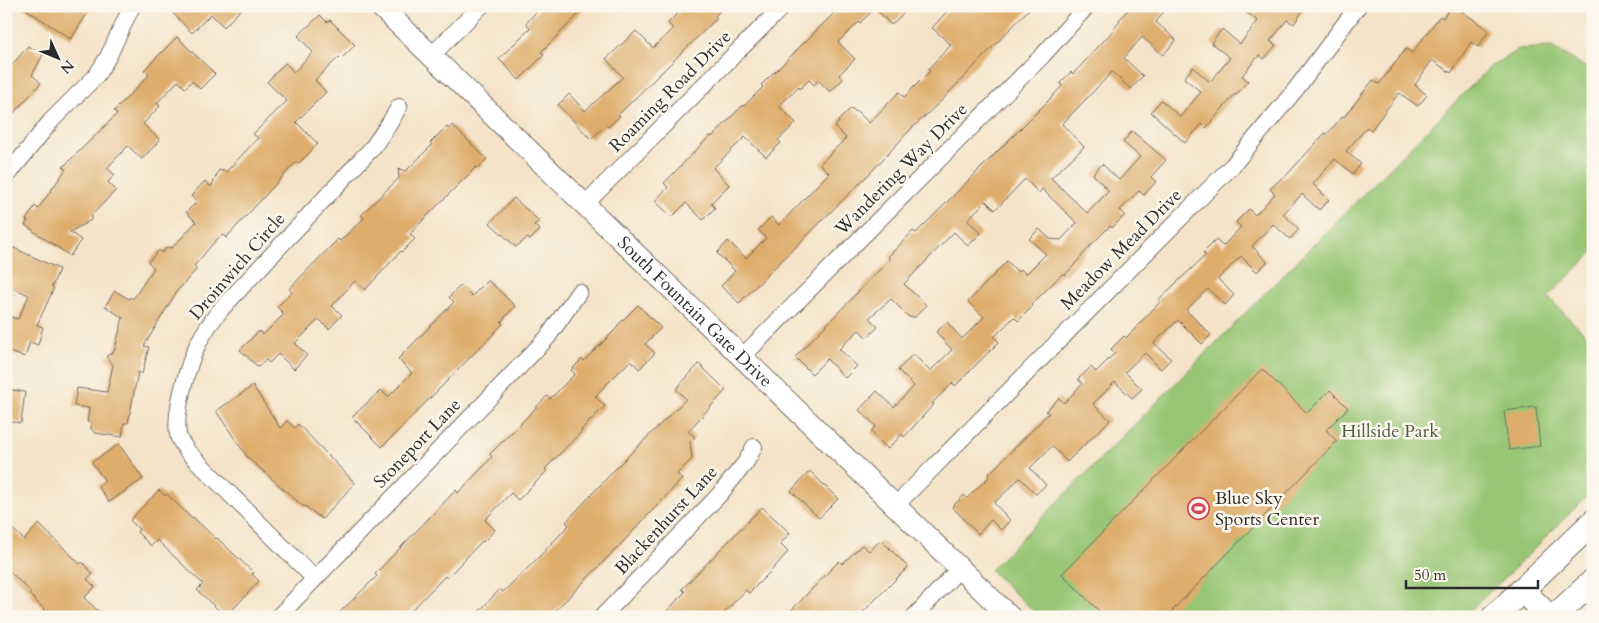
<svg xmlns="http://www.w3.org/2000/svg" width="1599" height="623" viewBox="0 0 1599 623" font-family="Cardo,serif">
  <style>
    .green { fill: #98c674; stroke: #627850 }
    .building { fill: #dead6c }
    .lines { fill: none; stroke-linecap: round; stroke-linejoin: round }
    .minor-casing { stroke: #726b62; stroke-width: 18 }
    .tertiary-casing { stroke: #726b62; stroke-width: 23 }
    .secondary-casing { stroke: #726b62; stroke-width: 26 }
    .minor { stroke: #fff; stroke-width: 16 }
    .tertiary { stroke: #fff; stroke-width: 21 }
    .secondary { stroke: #fff; stroke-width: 24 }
    .labels { text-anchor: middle; stroke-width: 5; stroke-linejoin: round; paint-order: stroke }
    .street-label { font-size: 18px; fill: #2b2b2b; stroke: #fbf7ec }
    .park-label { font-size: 18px; fill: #4c5a41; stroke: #fbf7ec }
    .poi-label { font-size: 18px; fill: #2b2b2b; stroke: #fbf7ec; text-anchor: start }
  </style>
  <rect width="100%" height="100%" fill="#fbf7ec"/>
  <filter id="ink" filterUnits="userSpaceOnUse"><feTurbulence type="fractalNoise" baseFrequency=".02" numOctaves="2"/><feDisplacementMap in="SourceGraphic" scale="10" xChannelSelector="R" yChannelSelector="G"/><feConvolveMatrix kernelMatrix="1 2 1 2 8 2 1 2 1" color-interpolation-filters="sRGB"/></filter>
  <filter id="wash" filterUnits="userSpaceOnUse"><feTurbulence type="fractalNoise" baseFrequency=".0096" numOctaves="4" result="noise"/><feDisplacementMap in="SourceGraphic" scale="20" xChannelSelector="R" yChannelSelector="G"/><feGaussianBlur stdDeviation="1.12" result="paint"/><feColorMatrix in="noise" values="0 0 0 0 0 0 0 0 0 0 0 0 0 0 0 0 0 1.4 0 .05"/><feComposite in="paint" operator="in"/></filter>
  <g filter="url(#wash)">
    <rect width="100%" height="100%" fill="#f5e3c9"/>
    <polygon class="green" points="1552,47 1593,72 1593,252 1548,297 1593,342 1593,490 1512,571 1463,617 1040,617 990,570 1490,67 1519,49"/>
    <g id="blocks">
      <g class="building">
        <polygon points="21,6 92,6 71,39"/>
        <polygon points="166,6 244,6 224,27 211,14 192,33"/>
        <polygon points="542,6 587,6 541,52 544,55 519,80 499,59 530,28 526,23"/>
        <polygon points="685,6 724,6 715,16 717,18 618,115 620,116 608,127 606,125 591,139 558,105 569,94 585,111 623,77 606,59 636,31 653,48 673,29 668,23"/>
        <polygon points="841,6 911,6 891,25 875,8 860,23 859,22 838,42 855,59 839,75 843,79 830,92 818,80 814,85 809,80 800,89 799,87 779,106 796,123 778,140 781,143 766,157 745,137 713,168 729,185 711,203 715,208 703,220 686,203 672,217 655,201 668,187 664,183 710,136 712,137 743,105 744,106 763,87 761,85 774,72 774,73"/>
        <polygon points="952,6 1032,6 939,103 910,130 871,172 739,303 721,286 735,271 717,253 728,241 746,258 766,238 758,230 771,217 779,225 829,173 820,164 846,138 835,127 839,122 838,121 851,108 856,112 857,111 869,123 899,92 904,97 930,71 928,69 951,45 932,28"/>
        <polygon points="1131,6 1168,6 1156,22 1176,40 1163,55 1142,37 1124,58 1143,76 1131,89 1112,72 1062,124 1084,147 1051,178 1087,213 1109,191 1093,174 1102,164 1119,180 1140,157 1123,142 1132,131 1166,160 1151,177 1156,182 1144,195 1139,191 1120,210 1125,215 1112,228 1110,226 1090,246 1075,264 1065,275 1063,273 1031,305 1032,307 1018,321 1014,317 994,337 999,342 955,386 953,383 932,403 934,404 904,437 902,434 888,449 871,432 876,426 859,410 877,391 894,407 914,386 898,370 913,354 930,371 952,350 936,332 947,322 962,339 984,317 968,302 1007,261 1018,272 1021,269 1026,274 1046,254 1029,239 1039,229 1050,239 1061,240 1077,223 1042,189 1039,193 1025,179 995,210 986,201 967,220 981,233 968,246 954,232 904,284 926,305 915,317 909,317 891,299 869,318 878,327 867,338 859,330 839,349 857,366 845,378 827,359 812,374 795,357 890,259 888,257 913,231 916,233 1048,101 1062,86 1060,83 1071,72 1073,74 1110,34 1120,21 1119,20"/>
        <polygon points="1238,6 1306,6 1294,24 1287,20 1270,41 1276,45 1264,59 1259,55 1242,76 1248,81 1236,95 1235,94 1206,128 1202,124 1185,143 1151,112 1161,100 1180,117 1201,92 1184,78 1193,67 1210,82 1230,58 1211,43 1222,29 1240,44 1258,21"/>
        <polygon points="1451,6 1455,6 1489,31 1478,47 1471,42 1451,73 1432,60 1415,85 1427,95 1418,106 1399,93 1371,130 1367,127 1346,151 1361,164 1353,174 1335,159 1313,184 1329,200 1319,210 1302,194 1283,214 1299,229 1290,239 1273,224 1252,246 1267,262 1257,272 1241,256 1218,279 1234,295 1225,305 1208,289 1186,310 1211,335 1202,344 1178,320 1154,343 1171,359 1161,369 1145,353 1125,372 1142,389 1132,398 1115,382 1093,404 1110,420 1067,462 1052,446 1030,468 1046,485 1036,494 1020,478 994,503 1010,520 1001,530 991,520 978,534 952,507 964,495 967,498 989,477 988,475 1049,413 1046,411 1059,398 1064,403 1082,384 1078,379 1091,367 1096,372 1115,353 1111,349 1124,336 1126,338 1160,302 1158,300 1206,255 1203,253 1216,240 1223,246 1241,227 1236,222 1249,209 1255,215 1275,194 1270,189 1284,176 1285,177 1325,133 1327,134 1343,116 1344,117 1373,80 1379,84 1406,49 1412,53 1440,16 1443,18"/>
        <polygon points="320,15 327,22 330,20 355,45 341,59 339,57 315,80 326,92 296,122 318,144 298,164 296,162 226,238 223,235 216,240 194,266 197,269 177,291 144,346 149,347 142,374 138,372 128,423 124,423 122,437 95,433 91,429 91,422 87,422 89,408 74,406 77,388 107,392 113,365 106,356 114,352 123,318 105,306 115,291 129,299 130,297 133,299 154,268 148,262 159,250 162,253 167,247 172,248 196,222 186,212 197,202 191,196 205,181 211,187 219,170 226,172 258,138 253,134 287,101 267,82 285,63 294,72 313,52 298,36"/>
        <polygon points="177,37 215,74 200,89 192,81 185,88 178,81 157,103 160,106 143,124 160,140 142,159 128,146 107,168 115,175 108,182 116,190 91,216 91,220 70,232 81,240 70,256 25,225 28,221 26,220 35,206 38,209 66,169 63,167 117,114 114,111 149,75 144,70"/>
        <polygon points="28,46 43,55 32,75 41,83 6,122 6,72"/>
        <polygon points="452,125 487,159 478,169 476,167 428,215 410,234 415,239 402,252 401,251 365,290 355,281 332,306 342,315 329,329 319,319 295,343 307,355 294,369 278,354 269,363 266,360 258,367 240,350 259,331 263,335 284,314 277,307 292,292 289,289 338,239 340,241 364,218 361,215 399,178 398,169 406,171 432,145 430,143 443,130 447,127 449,129"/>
        <polygon points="514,198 539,221 534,225 540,230 530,240 527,238 516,247 490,223"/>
        <polygon points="12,247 59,269 52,287 54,288 37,325 43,327 38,345 30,342 25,357 6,351 6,316 18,319 29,295 6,285 6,260"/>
        <polygon points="488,280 515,306 501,322 503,324 382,447 352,417 381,390 388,397 412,373 398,359 454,302 449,297 461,285 472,296"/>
        <polygon points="638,305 661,328 645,344 655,353 639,369 631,360 595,396 605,406 581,430 582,431 545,469 547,471 518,500 511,493 485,520 495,530 483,542 482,541 447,578 445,576 405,617 335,617 377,576 375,574 456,490 458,493 484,466 492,457 490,454 523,421 547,396 550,399 575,374 571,370 582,359 584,361 618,327 617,326"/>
        <polygon points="699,364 726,390 688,431 695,437 690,442 692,459 677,474 682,479 681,480 621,544 549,617 474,617 500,589 503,592 539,557 569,525 566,522 619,465 686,399 676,389"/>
        <polygon points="1262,369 1307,413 1330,390 1348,408 1326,430 1337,441 1166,617 1105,617 1062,574"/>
        <polygon points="253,386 280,428 287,421 295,428 298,424 355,483 322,519 305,506 304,507 248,458 216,411"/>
        <polygon points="6,389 25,392 21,423 6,421"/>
        <polygon points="1536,407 1540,446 1509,450 1504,411"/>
        <polygon points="119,444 143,479 109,502 98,486 105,481 92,462"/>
        <polygon points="810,471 838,499 819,518 791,491"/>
        <polygon points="159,490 165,496 167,494 192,519 193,517 216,539 217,538 254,573 252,574 259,581 226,617 197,590 203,584 157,540 151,546 137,532 139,529 130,520"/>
        <polygon points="762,507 790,533 780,544 788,552 771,571 749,593 746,590 720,617 661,617 685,592 682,589"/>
        <polygon points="6,523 24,540 39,524 80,564 82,562 93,574 87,579 95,587 84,598 105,617 52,617 29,594 31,592 6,568"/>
        <polygon points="881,540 908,567 858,617 785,617 839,561 842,564 862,545 869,551"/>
      </g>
    </g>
  </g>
  <g filter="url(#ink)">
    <use href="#blocks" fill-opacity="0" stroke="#726b62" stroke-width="1"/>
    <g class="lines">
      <defs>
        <g id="minor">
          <polyline points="431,56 481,6"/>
          <polyline points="6,177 51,121 96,76 108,57 132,6"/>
          <polyline points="585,204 783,6"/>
          <polyline points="741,358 1043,55 1087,6"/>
          <polyline points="895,506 1232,166 1296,89 1358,6"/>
          <path d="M314,578L187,451C185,447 181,443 179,438C172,417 189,360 200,340C206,329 214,318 222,308L373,147L389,124L399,107"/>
          <polyline points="278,617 547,338 579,292"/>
          <polyline points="602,617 720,494 746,462 754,447"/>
          <polyline points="914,617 960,568"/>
        </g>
        <g id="tertiary">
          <path id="s1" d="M380,6L1010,617"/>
        </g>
        <g id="secondary">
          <polyline points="1522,590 1549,617"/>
          <polyline points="1494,617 1593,522"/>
          <polyline points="1554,617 1593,581"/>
        </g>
      </defs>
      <use href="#minor" class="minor-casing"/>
      <use href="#tertiary" class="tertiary-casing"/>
      <use href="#secondary" class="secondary-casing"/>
      <use href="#minor" class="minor"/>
      <use href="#tertiary" class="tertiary"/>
      <use href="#secondary" class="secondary"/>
    </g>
  </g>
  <defs>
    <symbol id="stadium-ring" viewBox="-11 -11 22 22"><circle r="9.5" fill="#fbf7ec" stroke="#d1495b" stroke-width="1.5"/><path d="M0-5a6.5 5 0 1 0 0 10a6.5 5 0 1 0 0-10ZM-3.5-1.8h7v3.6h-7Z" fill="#d1495b"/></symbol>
  </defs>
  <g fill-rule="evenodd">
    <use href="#stadium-ring" x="1186" y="496" width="25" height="25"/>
  </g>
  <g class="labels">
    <g class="street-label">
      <text transform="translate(670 91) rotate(-45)" y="6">Roaming Road Drive</text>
      <text transform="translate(901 169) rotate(-45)" y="6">Wandering Way Drive</text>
      <text transform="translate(1121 249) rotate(-45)" y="6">Meadow Mead Drive</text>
      <text transform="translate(237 266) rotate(-49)" y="6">Droinwich Circle</text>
      <text dy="6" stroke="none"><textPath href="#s1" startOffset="439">South Fountain Gate Drive</textPath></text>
      <text transform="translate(417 443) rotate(-46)" y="6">Stoneport Lane</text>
      <text transform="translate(666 520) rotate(-47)" y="6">Blackenhurst Lane</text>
    </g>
    <g class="park-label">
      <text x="1390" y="437">Hillside Park</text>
    </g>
    <g class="poi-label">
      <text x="1215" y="504">Blue Sky<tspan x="1215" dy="21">Sports Center</tspan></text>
    </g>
  </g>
  <rect width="1599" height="623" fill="none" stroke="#fbf7ec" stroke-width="25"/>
  <g transform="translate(58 58) rotate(134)" stroke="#fbf7ec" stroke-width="4" paint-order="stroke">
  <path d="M0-4L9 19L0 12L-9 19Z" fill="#2b2b2b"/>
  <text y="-8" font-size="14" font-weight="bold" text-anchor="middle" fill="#2b2b2b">N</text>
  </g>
  <path d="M1406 580v8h132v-8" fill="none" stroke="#2b2b2b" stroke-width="2.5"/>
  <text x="1414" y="580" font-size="15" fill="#2b2b2b" stroke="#fbf7ec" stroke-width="4" paint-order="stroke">50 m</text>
</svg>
